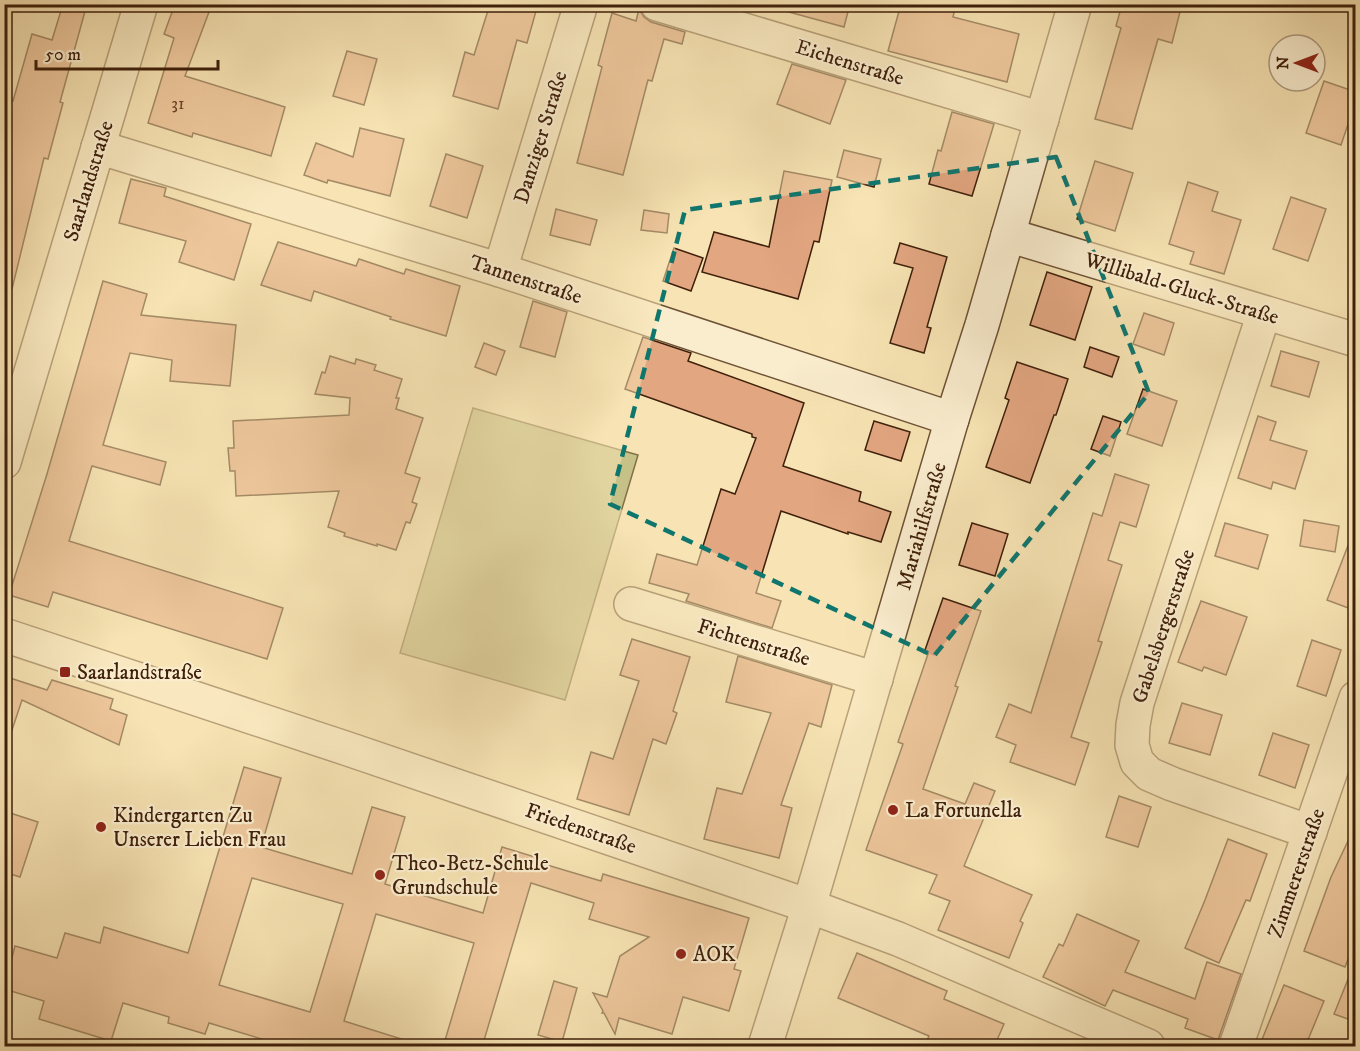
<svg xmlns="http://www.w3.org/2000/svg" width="1360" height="1051" viewBox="0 0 1360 1051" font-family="'IM FELL DW Pica',serif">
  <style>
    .green { fill: #c5c187; stroke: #827049; stroke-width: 1.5 }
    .building { fill: #e2a681; stroke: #3f200b; stroke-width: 1.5; fill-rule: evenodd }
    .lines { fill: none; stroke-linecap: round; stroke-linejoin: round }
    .minor-casing { stroke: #6d5135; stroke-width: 36 }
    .minor { stroke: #faedce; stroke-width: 33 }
    .marked { fill: none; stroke: #0f766e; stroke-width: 4.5; stroke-dasharray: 12 8; stroke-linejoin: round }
    .poi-dot { fill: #8f2418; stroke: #faedce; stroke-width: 2 }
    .labels { text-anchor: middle; stroke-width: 4.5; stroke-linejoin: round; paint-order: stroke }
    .number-label { font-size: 18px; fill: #684228 }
    .street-label { font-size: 21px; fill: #3f200b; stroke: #faedce }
    .poi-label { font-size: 21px; fill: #3f200b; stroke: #faedce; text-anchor: start }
  </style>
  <rect width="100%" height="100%" fill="#f7e3b3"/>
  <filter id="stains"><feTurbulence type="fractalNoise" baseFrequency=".00333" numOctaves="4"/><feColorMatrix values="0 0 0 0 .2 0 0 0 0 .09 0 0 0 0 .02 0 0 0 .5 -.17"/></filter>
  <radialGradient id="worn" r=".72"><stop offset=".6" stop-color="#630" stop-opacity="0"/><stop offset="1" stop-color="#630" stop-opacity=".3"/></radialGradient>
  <polygon class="green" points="473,408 638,455 565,700 400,653"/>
  <g class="building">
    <polygon points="63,4 87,4 60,102 63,103 48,159 44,158 12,289 4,288 4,98 13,101 32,34 52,40"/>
    <polygon points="175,4 212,4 185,76 285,107 271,156 193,133 192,137 148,123 174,38 164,34"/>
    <polygon points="490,4 538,4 527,43 517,40 498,109 453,96 465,52 474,55"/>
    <polygon points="786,4 850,4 844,27 785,11"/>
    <polygon points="901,4 956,4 953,17 1019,34 1007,82 888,51"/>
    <polygon points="1122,4 1182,4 1172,43 1158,39 1132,129 1095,119 1121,28 1116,26"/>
    <polygon points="639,9 644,17 651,22 685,32 682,44 664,39 652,81 648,80 623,175 577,163 602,67 598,65 612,13 636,21"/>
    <polygon points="347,51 377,59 364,105 333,96"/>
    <polygon points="792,64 846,80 830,124 777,104"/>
    <polygon points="1324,81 1356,92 1356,101 1341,145 1306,133"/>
    <polygon points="952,112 994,124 972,196 929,184 938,150 941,151"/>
    <polygon points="360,128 404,139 390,196 328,180 327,183 304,175 316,143 353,157"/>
    <polygon points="844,150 881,159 874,187 837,177"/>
    <polygon points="446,154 483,166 467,218 430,206"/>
    <polygon points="1095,161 1133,173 1115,231 1077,219"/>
    <polygon points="784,171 832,180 819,242 814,241 798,299 702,272 714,232 769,247"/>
    <polygon points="131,179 166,188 164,196 251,224 234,280 179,262 186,241 119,223"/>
    <polygon points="1188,182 1218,192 1212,211 1241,220 1224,274 1190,264 1194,252 1169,244"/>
    <polygon points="1291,197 1326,209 1308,261 1273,249"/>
    <polygon points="556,209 597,220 590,245 550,235"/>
    <polygon points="644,210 669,214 667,233 641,230"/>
    <polygon points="278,242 356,266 359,259 404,274 406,269 460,286 446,336 390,319 391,317 314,291 311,301 261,285"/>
    <polygon points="900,243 947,257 927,327 931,328 924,353 890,343 913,268 894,263"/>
    <polygon points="674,248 703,258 691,291 663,281"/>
    <polygon points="1047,272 1092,287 1075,340 1030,325"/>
    <polygon points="103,281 147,294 141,315 236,325 230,386 170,381 172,360 130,353 103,445 166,462 160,485 92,466 69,541 283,608 267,659 53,592 48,607 9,595 47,474"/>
    <polygon points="533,301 567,312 555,357 520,347"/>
    <polygon points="1144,313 1174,323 1164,355 1133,344"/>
    <polygon points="643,337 691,353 688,361 804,403 783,466 861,492 859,501 891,512 881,542 848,532 848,534 781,511 756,593 781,601 772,628 686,601 689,594 649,583 657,554 697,565 721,489 735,494 756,438 752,437 752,434 625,389"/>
    <polygon points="484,343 505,351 496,375 475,367"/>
    <polygon points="1090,347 1119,357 1112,377 1084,367"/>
    <polygon points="1281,351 1319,362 1309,397 1271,386"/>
    <polygon points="330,356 355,364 356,359 376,365 374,370 402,379 396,398 399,398 396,409 423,418 405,473 420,478 412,502 417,504 410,523 406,522 396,550 377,544 377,546 344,536 345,533 328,527 339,491 236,496 235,471 230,471 228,448 234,448 233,421 349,415 350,398 315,394 322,372 325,373"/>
    <polygon points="1017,362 1068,379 1056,415 1054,415 1030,483 986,467 1009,400 1005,398"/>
    <polygon points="1143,389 1177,401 1162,446 1127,434"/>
    <polygon points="1103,416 1121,422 1110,456 1091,449"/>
    <polygon points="1258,416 1276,422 1270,440 1307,451 1295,489 1273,482 1271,489 1238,478"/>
    <polygon points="874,421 910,432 901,461 865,450"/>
    <polygon points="1115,474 1149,485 1136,527 1120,522 1108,560 1122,565 1098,641 1102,642 1071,737 1089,743 1075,785 1010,762 1016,745 996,737 1009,704 1031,713 1093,513 1102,516"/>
    <polygon points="1304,520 1339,526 1335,552 1300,546"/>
    <polygon points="972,523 1008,534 995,576 959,565"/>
    <polygon points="1225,523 1268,535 1258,569 1215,556"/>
    <polygon points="1354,530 1356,530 1356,611 1327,600"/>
    <polygon points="943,598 981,611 955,686 958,687 923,789 965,804 974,783 995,791 964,866 1032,895 1020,921 1023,923 1009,958 938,930 950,901 929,893 937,875 866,850 903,744 898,742 928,654 924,653"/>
    <polygon points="1201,601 1247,617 1226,675 1204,667 1202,671 1178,662"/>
    <polygon points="632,639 690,657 673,711 677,713 666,744 653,739 629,815 577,799 591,752 613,759 639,681 620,675"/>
    <polygon points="1312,640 1341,650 1326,696 1297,686"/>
    <polygon points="738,656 832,685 821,727 809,723 781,805 792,808 779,858 704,839 717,788 742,794 771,713 726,702"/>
    <polygon points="4,676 47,690 52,680 113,699 110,709 127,715 119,745 22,700 8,742 4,742"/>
    <polygon points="1182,703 1222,715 1210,755 1169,743"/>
    <polygon points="1273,733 1309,745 1295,788 1259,775"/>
    <path d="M244,767L281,778L261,847L352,874L372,807L405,817L385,884L483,913L502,847L538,858L537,862L601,881L603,874L749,918L734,969L741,971L729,1011L683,997L672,1034L619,1018L615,1034L604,1013H602L603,1011L593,993L607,997L620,956L649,937L589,919L594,903L531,883L482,1047H443L474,943L376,914L344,1021L411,1042V1047H288L209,1023L205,1034L168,1023L169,1017L123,1003L111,1041L39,1019L44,1001L4,989V968L9,969L15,946L57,958L65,933L100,943L104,927L188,953ZM252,878L343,904L310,1012L219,985Z"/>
    <polygon points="1119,796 1151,807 1138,847 1106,837"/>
    <polygon points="4,811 38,822 20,877 4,872"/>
    <polygon points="1356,824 1356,939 1345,967 1304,951 1331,877"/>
    <polygon points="1228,839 1267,854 1250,901 1246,900 1219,963 1185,948 1205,900"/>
    <polygon points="1077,914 1139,941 1125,972 1195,999 1207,962 1241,974 1218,1040 1185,1028 1188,1019 1113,990 1105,1006 1043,977 1059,944 1063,946"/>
    <polygon points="857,953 947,991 944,999 1004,1024 994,1047 924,1047 929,1036 838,998"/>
    <polygon points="1355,962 1356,962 1356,1022 1334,1014"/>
    <polygon points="554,981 577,988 562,1042 538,1035"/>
    <polygon points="1284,985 1324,1001 1305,1047 1259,1047"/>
  </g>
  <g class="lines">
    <defs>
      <g id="minor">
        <polyline points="657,4 1042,119"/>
        <polyline points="98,147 500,270 952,419"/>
        <polyline points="1008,235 1356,340"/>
        <polyline points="500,270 581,4"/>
        <polyline points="1264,313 1137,703 1133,725 1132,745 1137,762 1149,774 1172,784 1310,832"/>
        <polyline points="4,462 141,4"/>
        <polyline points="631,604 876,679"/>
        <polyline points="4,635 348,749 809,906 898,939 1148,1046"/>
        <polyline points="765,1046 809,906 952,419 982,325 1075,4"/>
        <polyline points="1236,1046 1356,698"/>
      </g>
    </defs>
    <use href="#minor" class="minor-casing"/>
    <use href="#minor" class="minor"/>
  </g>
  <path d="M0 0H1360V1051H0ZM1056,157L1149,393L934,656L610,504L685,210Z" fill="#f7e3b3" fill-opacity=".55" fill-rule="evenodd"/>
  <path class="marked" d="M1056,157L1149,393L934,656L610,504L685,210Z"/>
  <g class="poi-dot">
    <rect x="59" y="666" width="12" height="12" rx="3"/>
    <circle cx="893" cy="810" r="6"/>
    <circle cx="101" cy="827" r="6"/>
    <circle cx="380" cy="875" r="6"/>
    <circle cx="681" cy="954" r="6"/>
  </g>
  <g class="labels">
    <g class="number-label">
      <text x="178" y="109">31</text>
    </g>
    <g class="street-label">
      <text transform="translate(850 62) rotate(17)" y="7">Eichenstraße</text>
      <text transform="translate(540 137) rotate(-73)" y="7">Danziger Straße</text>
      <text transform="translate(88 181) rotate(-73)" y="7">Saarlandstraße</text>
      <text transform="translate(526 279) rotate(18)" y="7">Tannenstraße</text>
      <text transform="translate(1182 288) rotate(17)" y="7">Willibald-Gluck-Straße</text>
      <text transform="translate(921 526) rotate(-74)" y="7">Mariahilfstraße</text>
      <text transform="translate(1163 626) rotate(-72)" y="7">Gabelsbergerstraße</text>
      <text transform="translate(754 642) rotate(17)" y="7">Fichtenstraße</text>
      <text transform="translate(581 828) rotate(19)" y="7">Friedenstraße</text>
      <text transform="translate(1296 873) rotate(-71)" y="7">Zimmererstraße</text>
    </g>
    <g class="poi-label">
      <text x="77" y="679">Saarlandstraße</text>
      <text x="905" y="817">La Fortunella</text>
      <text x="113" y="822">Kindergarten Zu<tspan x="113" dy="24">Unserer Lieben Frau</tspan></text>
      <text x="392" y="870">Theo-Betz-Schule<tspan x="392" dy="24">Grundschule</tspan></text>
      <text x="693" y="961">AOK</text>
    </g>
  </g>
  <rect width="1360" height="1051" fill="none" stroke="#f7e3b3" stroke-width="24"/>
  <rect x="6" y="6" width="1348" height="1039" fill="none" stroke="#3f200b" stroke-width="3"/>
  <rect x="12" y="12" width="1336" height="1027" fill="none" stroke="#3f200b" stroke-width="1.5"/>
  <g transform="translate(1297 63) rotate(270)"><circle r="28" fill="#faedce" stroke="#af9b80" stroke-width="1.5"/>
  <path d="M0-4.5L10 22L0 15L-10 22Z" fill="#8f2418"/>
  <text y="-9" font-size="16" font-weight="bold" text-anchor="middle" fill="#3f200b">N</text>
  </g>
  <path d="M36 60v9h182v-9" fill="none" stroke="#3f200b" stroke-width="3"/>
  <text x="45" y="60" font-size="18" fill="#3f200b" stroke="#faedce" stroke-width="4.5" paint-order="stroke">50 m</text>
  <rect width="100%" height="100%" filter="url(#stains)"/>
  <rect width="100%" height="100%" fill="url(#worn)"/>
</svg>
